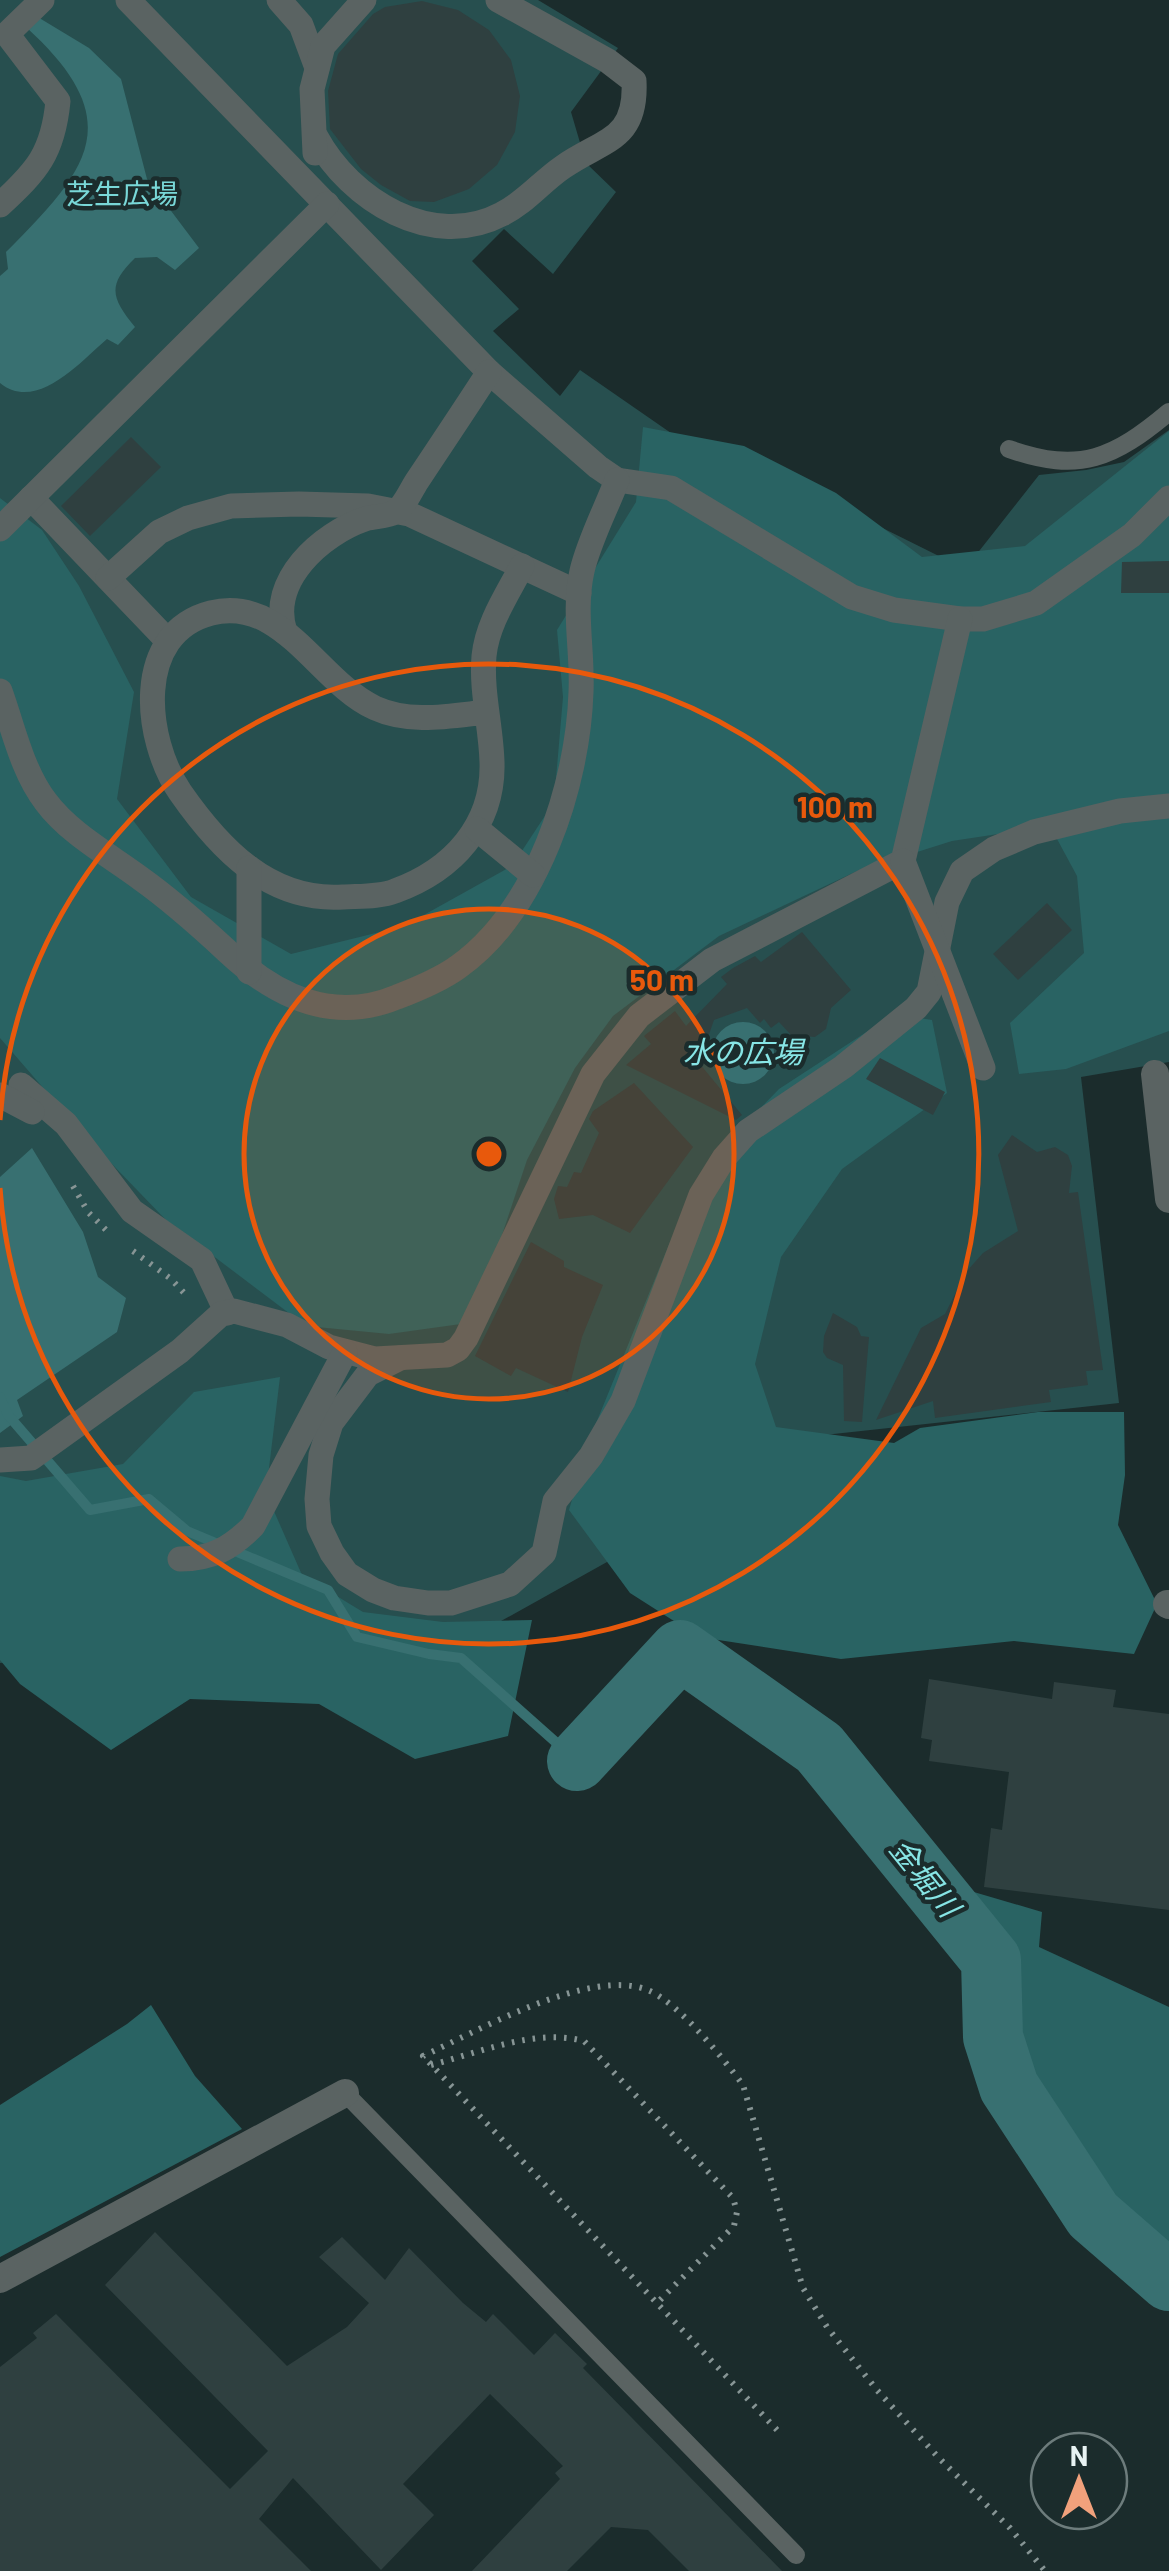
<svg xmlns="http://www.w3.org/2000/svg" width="1169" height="2571" viewBox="0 0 1169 2571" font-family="Barlow,'Noto Sans JP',sans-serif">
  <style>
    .green { fill: #274f4f }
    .forest { fill: #296363 }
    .water { fill: #387071 }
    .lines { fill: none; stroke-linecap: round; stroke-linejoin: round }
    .stream { stroke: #387071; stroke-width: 10 }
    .river { stroke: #387071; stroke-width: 60 }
    .building { fill: #2f4040 }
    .path { stroke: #879595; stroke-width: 6; stroke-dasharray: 2.5 8; stroke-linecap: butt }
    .service { stroke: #5a6362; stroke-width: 18 }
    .pedestrian { stroke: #5a6362; stroke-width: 25 }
    .minor { stroke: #5a6362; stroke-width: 28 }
    .pedestrian-bridge { stroke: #5a6362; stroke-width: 25 }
    .ring { fill: none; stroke: #e8590c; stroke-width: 5 }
    .labels { text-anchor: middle; stroke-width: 9; stroke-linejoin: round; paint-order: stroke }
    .park-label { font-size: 28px; fill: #79d8d8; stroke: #1b2c2c }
    .water-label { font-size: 30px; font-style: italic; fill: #87e5e5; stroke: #1b2c2c }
    .centre { fill: #e8590c; stroke: #1b2c2c; stroke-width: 5 }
    .ring-label { font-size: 30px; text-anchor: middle; font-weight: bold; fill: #e8590c; stroke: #1b2c2c; stroke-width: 9; stroke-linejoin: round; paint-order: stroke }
  </style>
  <rect width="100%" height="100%" fill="#1b2c2c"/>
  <polygon class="green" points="0,0 538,0 618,48 571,112 586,163 616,192 553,274 504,229 472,261 519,309 493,331 560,396 580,370 759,494 792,483 965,569 1039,475 1086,470 1124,462 1169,430 1169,1062 1081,1077 1119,1403 723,1446 650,1538 458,1645 0,1663"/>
  <g class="forest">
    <polygon points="643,427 744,446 836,493 922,557 1025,546 1169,431 1169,1031 1066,1069 1019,1074 1010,1023 1084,953 1077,876 1050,826 952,841 857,871 719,936 613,1016 575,1068 527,1160 490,1271 461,1324 389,1334 306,1326 167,1221 84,1135 0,1038 0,498 42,530 79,586 134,692 117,799 191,897 291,954 404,926 512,866 554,802 563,697 557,630 636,502"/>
    <polygon points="894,1014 932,1020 947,1093 842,1169 781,1257 755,1364 776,1427 894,1443 920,1428 1038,1412 1124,1412 1125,1475 1118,1525 1157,1604 1134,1654 1014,1641 841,1659 699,1637 630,1593 569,1510 590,1438 670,1242 736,1133 779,1089"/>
    <polygon points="280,1377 266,1493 302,1575 363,1612 443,1622 532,1620 508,1736 415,1759 319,1704 190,1699 111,1750 20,1684 0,1660 0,1476 26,1481 123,1464 194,1392"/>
    <polygon points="967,1890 1042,1912 1039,1947 1169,2007 1169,2270 1102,2206 1017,2082 998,1946 957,1900"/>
    <polygon points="151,2005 195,2076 242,2129 0,2257 0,2105 127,2024"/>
  </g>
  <g class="water">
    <path d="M36,16L89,48L121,79L147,179L199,248L175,270L157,257L135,258C107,285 111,298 135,327L118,345L107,339C81,361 37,413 0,383V276L8,269L6,252C90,168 129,121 26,27Z"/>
    <circle cx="743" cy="1053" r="31"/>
    <polygon points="32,1148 83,1232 98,1277 126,1298 117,1332 17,1400 23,1416 0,1433 0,1177"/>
  </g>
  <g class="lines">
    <polyline class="stream" points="0,1397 8,1415 90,1510 149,1499 187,1531 328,1590 357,1637 429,1654 461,1658 577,1761"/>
    <polyline class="river" points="577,1761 680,1650 819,1748 991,1960 993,2037 1009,2087 1093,2215 1169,2281"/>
  </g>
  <g class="building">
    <polygon points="422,1 458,10 489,30 511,60 520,96 515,132 497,165 469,189 434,202 410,201 381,185 361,169 330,129 328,91 338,54 373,14 385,7"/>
    <polygon points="131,437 161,467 90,536 61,506"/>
    <polygon points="1169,561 1169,593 1121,593 1122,562"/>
    <polygon points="1047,903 1072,930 1018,980 993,954"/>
    <polygon points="802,932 851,990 831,1008 826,1029 815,1037 791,1035 779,1022 771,1028 764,1019 760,1023 747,1008 714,1020 699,1063 742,1115 736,1120 626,1065 651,1044 644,1036 675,1011 686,1026 727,984 721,977 733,968 755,956 761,962"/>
    <polygon points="880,1058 945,1092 933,1115 866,1079"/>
    <polygon points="634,1083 693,1147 630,1233 593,1215 559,1219 554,1199 558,1186 567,1187 574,1172 581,1173 599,1133 589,1119 593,1111"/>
    <polygon points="1012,1135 1037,1152 1055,1147 1068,1155 1072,1166 1069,1193 1078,1192 1103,1370 1086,1371 1088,1385 1049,1390 1051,1402 935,1418 933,1401 876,1420 921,1328 945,1314 966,1272 983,1253 1018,1231 998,1155"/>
    <polygon points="531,1242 564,1261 564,1267 603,1285 582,1337 568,1392 516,1368 511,1376 475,1356"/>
    <polygon points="833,1313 857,1327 861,1336 869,1337 862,1422 844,1421 843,1365 827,1358 823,1352 824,1336"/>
    <polygon points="929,1679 1052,1699 1054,1682 1116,1690 1113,1707 1169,1714 1169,1910 984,1887 991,1828 1002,1830 1009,1772 929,1761 932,1740 921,1738"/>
    <polygon points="155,2232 287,2366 347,2327 369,2303 319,2257 342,2237 385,2280 409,2248 463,2303 486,2322 493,2314 534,2355 555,2333 587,2364 583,2368 782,2571 689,2571 648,2530 611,2527 567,2571 472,2571 560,2479 555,2473 563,2466 490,2394 403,2484 434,2515 381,2570 293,2478 259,2519 311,2571 0,2571 0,2367 37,2338 33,2333 56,2314 230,2489 268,2451 105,2285"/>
  </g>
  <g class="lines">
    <g class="path">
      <polyline points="73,1186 88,1212 111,1235"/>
      <polyline points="133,1251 171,1279 185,1294"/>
      <path d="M431,2065C479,2053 534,2028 584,2041L733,2198L737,2212L734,2226L657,2303"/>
      <path d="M777,2430L423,2056C476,2032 592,1965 650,1991C680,2005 723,2058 743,2085L803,2288L827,2327L876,2389L938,2457L1010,2528L1045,2571"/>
    </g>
    <g class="service">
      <path d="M1009,449C1080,474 1114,458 1169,412"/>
      <polyline points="345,2093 796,2555"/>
    </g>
    <g class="pedestrian">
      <polyline points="128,0 489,372 598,467 617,480 671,488 852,597 894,610 960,619 983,619 1036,603 1132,535 1169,498"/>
      <polyline points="279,0 301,25 317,68"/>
      <path d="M316,137C350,200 432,251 502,214C526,202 541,182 563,167C603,139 637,141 634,81L608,61L498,0"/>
      <polyline points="315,153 312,89 323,46 364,0"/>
      <path d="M0,205C37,171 53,153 58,101L7,34L42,0"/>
      <polyline points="31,498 167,640"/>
      <polyline points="0,529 327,204"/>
      <polyline points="108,578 159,532 188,518 231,506 299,504 368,506 409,514 579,593"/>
      <path d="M285,632C268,581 321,534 365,519C374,516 387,517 395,512C404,507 411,490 417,481C441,445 465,409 489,372"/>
      <path d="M0,691C13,727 22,771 46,802C69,833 109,855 140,878C171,900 199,925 227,951C275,996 332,1024 397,997C418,989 440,980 458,967C537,911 578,785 581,692C583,652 573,611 582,571C589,541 606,509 617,480"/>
      <path d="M486,712C449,716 410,724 375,708C318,682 283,595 211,613C133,633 144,739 180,792C219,848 269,902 343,897C360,896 380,897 395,891C453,870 494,825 492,762C491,726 481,692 484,656C487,624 507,595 522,566"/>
      <polyline points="477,829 533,875"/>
      <polyline points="249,868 249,972"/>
      <polyline points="21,1085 66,1124 132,1211 202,1260 227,1313"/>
      <polyline points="0,1095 32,1112"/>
      <polyline points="400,1358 368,1374 331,1423 321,1455 317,1499 319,1526 332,1553 347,1574 373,1590 394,1598 428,1603 451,1603 510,1584 544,1553 555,1501 591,1456 623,1401 701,1195 724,1158 748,1131 843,1067 916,1008 929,992 947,902 962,871 994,849 1034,832 1120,811 1169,806"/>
      <polyline points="0,1460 31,1458 180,1351 221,1314 234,1311 287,1325 329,1347 375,1359 447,1355 458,1349 466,1338 593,1074 639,1016 712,960 903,861 960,619"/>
      <path d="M180,1559C212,1559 231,1548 253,1526L345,1352"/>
    </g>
    <g class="minor">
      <polyline points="1155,1074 1169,1199"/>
      <polyline points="1167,1604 1169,1605"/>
      <polyline points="0,2279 345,2093"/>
    </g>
    <polyline class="pedestrian-bridge" points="903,861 983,1068"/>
  </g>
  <circle cx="489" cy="1154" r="245" fill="#e8590c" fill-opacity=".12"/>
  <g class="ring">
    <circle cx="489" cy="1154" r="245"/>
    <path d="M0 1120A490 490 0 1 1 0 1188"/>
  </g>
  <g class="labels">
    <g class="park-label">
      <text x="122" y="204">芝生広場</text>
    </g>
    <g class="water-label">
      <text x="743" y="1063">水の広場</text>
      <text transform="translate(924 1878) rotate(51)" y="10">金堀川</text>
    </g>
  </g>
  <circle cx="489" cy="1154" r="15" class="centre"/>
  <g class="ring-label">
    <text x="835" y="818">100 m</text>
    <text x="662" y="991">50 m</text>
  </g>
  <g transform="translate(1079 2481)"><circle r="48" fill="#1b2c2c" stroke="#6d7c7c" stroke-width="2.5"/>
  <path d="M0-8L18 38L0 25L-18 38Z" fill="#f1a17c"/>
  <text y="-15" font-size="28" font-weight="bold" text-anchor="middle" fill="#e8f3f3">N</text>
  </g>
</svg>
